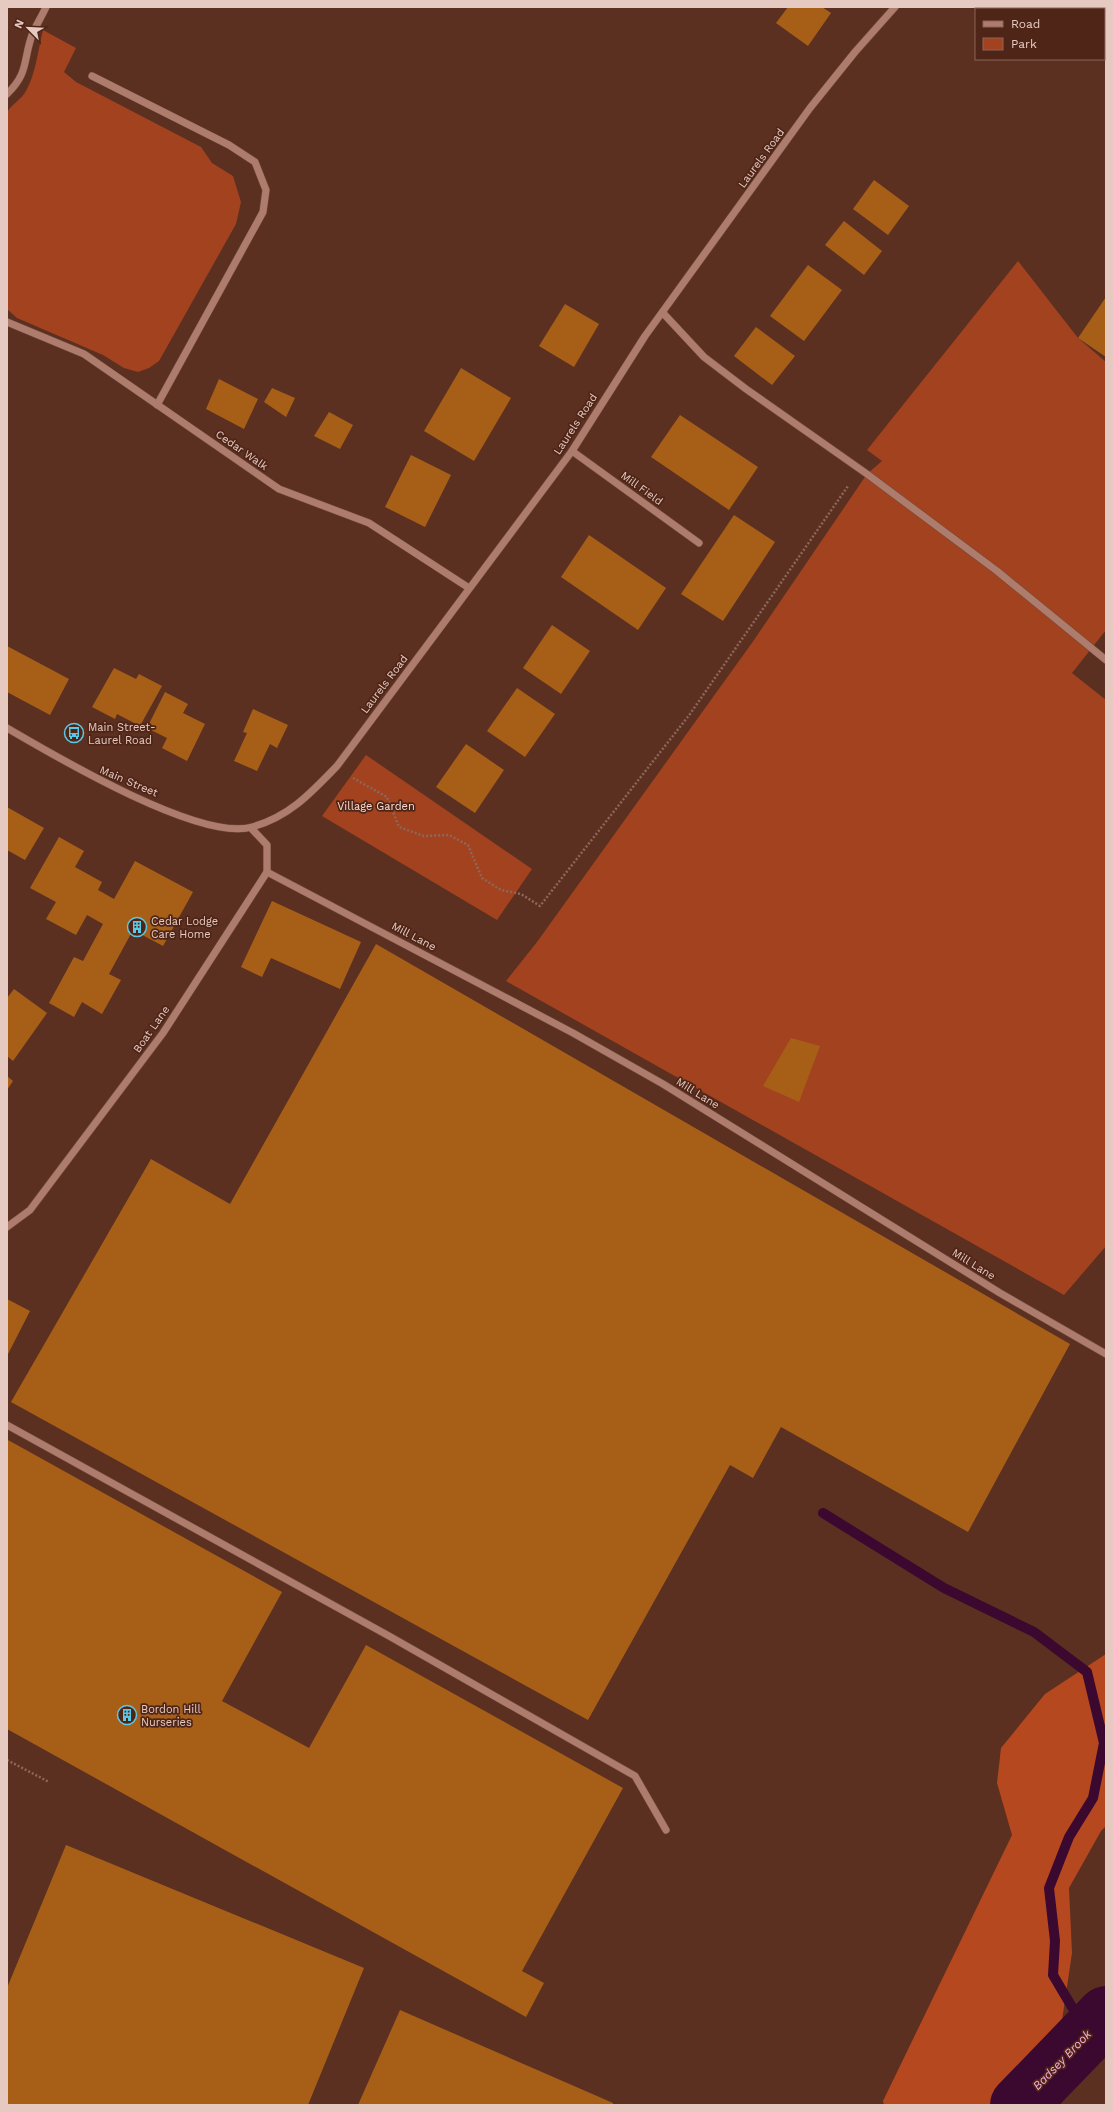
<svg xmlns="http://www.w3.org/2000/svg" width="1113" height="2112" viewBox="0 0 1113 2112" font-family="'Work Sans',sans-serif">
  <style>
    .green { fill: #a3421f }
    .forest { fill: #b6481f }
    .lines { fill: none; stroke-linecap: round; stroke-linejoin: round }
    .stream { stroke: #3b082f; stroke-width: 10 }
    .river { stroke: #3b082f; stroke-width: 58 }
    .building { fill: #a75f18 }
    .minor-casing { stroke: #704c40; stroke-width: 8 }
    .path { stroke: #8d675a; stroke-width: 2.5; stroke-dasharray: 2 2; stroke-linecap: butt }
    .minor { stroke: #ae7c6c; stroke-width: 7 }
    .labels { text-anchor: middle; stroke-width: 3.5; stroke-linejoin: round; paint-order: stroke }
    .street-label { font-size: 11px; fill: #e6cac1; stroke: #4f2517 }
    .poi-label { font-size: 11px; fill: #e6cac1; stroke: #4f2517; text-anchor: start }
    .park-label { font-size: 11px; fill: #fbdcd2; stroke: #4f2517 }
    .water-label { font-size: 12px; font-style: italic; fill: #f9ade0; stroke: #4f2517 }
  </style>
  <rect width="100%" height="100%" fill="#5b3021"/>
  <g class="green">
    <path d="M43,30L76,48L64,72L76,82L201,147L212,163L233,176L241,202L236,224L159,361L149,368L138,372L124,368L103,355L17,318L7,309V112C12,104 22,99 26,91C36,73 38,50 43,30Z"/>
    <polygon points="1018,261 1078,338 1106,362 1106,630 1072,673 1106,700 1106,1246 1064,1295 506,981 537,942 754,640 867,474 882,461 867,450"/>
    <polygon points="366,755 532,869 497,920 322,816"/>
  </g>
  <polygon class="forest" points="1106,1654 1106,1826 1101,1831 1069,1888 1072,1953 1061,2027 1020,2082 997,2105 884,2105 883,2101 1012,1835 997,1783 1001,1748 1045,1694"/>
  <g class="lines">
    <polyline class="stream" points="823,1513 944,1588 1034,1632 1087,1672 1104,1743 1093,1798 1069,1837 1049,1888 1055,1941 1053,1975 1072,2007 1093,2028"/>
    <polyline class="river" points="1019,2105 1106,2015"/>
  </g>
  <g class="building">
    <polygon points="788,7 822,7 831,13 808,46 776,23"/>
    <polygon points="874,180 909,206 888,235 853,209"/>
    <polygon points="844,221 882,251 864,275 825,245"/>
    <polygon points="808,265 842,290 804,341 770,316"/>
    <polygon points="1106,297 1106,357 1078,338"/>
    <polygon points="565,304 599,324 574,367 539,346"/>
    <polygon points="756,327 795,356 772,385 734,356"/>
    <polygon points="461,368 511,398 474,461 424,431"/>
    <polygon points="219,379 258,399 244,429 206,409"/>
    <polygon points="272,388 295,398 286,417 264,402"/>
    <polygon points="329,412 353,425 340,449 314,436"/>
    <polygon points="680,415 758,467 729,510 651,457"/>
    <polygon points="411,455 451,475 425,527 385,507"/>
    <polygon points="734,515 775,542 723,621 681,594"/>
    <polygon points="589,535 666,588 638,630 561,577"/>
    <polygon points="552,625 590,651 561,694 523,668"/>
    <polygon points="7,646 69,679 50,715 7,692"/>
    <polygon points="114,668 136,679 139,674 162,686 140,726 117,714 115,719 92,707"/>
    <polygon points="517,688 555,714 525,757 487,731"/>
    <polygon points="165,692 188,704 183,713 205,724 187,761 162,748 167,738 147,728"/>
    <polygon points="253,709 288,725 277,748 270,744 257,771 234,761 247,733 243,732"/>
    <polygon points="466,744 504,770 475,813 436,787"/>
    <polygon points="7,807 44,828 25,860 7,850"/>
    <polygon points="59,837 84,851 75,867 102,882 98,890 114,899 135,861 193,892 163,946 133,930 109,974 121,980 102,1014 82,1002 74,1017 49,1003 74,957 83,961 103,924 87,915 76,935 46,919 56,902 30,888"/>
    <polygon points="272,901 361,942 340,989 271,958 262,977 241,967"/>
    <polygon points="376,944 1070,1344 968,1532 781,1427 753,1478 730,1465 588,1720 11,1402 151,1159 230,1204"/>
    <polygon points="14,989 47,1013 13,1061 7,1056 7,998"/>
    <polygon points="791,1038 820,1046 799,1102 763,1086"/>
    <polygon points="7,1076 13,1081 7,1090"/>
    <polygon points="7,1299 30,1311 7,1356"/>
    <polygon points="8,1440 282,1592 222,1701 309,1748 366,1645 623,1788 522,1971 544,1983 526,2017 7,1729"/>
    <polygon points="66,1845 364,1968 308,2105 7,2105 7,1988"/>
    <polygon points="400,2010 613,2103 613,2105 358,2105"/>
  </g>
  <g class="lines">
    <defs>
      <g id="minor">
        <polyline points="92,76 229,145 255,162 266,190 263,212 157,405"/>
        <path d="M7,94C29,73 23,60 32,35C36,25 42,16 46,7"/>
        <polyline points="663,313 704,357 746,389 867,474 997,571 1106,660"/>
        <polyline points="7,322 84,354 279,489 369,523 469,588"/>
        <polyline points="572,451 699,543"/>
        <path d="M7,728C55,756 200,842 252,827C289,817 311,793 337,766L572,451L645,336L810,108L855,52L895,7"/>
        <polyline points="267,872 573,1033 663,1084 1000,1293 1106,1354"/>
        <polyline points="7,1227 30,1210 163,1033 267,872 267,845 251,828"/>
        <polyline points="7,1425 389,1636 635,1776 666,1830"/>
      </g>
    </defs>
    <use href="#minor" class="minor-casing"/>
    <g class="path">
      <polyline points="353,778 387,797 399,827 424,836 449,835 468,845 482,878 501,890 521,894 540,906 690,714 848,486"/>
      <polyline points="7,1760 49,1782"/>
    </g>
    <use href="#minor" class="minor"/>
  </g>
  <defs>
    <symbol id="bus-ring" viewBox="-11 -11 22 22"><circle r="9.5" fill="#4f2517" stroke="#5bc8e6" stroke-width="1.5"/><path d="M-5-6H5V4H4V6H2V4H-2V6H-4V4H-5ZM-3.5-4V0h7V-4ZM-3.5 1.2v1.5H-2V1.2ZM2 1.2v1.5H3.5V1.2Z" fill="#5bc8e6"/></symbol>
    <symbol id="building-ring" viewBox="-11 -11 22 22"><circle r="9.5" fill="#4f2517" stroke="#5bc8e6" stroke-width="1.5"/><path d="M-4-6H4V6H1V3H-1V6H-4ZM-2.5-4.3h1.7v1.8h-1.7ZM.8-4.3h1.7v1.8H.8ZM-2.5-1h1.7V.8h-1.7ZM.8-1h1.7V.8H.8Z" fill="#5bc8e6"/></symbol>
  </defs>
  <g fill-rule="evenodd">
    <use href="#bus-ring" x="63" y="722" width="22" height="22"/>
    <use href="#building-ring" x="126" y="916" width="22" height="22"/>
    <use href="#building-ring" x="116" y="1704" width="22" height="22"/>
  </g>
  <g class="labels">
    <g class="street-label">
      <text transform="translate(761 158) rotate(-54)" y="4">Laurels Road</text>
      <text transform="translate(575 424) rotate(-57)" y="4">Laurels Road</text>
      <text transform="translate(242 450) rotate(35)" y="4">Cedar Walk</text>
      <text transform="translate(642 488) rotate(36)" y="4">Mill Field</text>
      <text transform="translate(384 684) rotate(-53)" y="4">Laurels Road</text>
      <text transform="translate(129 781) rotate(23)" y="4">Main Street</text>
      <text transform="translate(414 936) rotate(28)" y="4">Mill Lane</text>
      <text transform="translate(151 1029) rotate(-55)" y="4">Boat Lane</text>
      <text transform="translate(698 1093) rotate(32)" y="4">Mill Lane</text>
      <text transform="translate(974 1264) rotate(32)" y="4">Mill Lane</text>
    </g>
    <g class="poi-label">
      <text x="88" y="731">Main Street-<tspan x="88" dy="13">Laurel Road</tspan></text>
      <text x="151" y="925">Cedar Lodge<tspan x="151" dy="13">Care Home</tspan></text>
      <text x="141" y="1713">Bordon Hill<tspan x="141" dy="13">Nurseries</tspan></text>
    </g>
    <g class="park-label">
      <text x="376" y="810">Village Garden</text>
    </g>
    <g class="water-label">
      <text transform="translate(1062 2060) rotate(-46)" y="4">Badsey Brook</text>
    </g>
  </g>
  <rect width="1113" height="2112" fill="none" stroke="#e6cac1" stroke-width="16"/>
  <rect x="975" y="8" width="130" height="52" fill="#4f2517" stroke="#8b675b"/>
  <rect x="983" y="21" width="20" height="6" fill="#ae7c6c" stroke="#8b675b"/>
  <text x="1011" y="28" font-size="12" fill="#e6cac1">Road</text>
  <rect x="983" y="38" width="20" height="12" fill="#a3421f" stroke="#8b675b"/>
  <text x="1011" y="48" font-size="12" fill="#e6cac1">Park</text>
  <g transform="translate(28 28) rotate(294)" stroke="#4f2517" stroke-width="3" paint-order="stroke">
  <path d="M0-3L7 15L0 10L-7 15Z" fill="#e6cac1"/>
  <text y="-6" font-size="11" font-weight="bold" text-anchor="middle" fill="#e6cac1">N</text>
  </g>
</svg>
